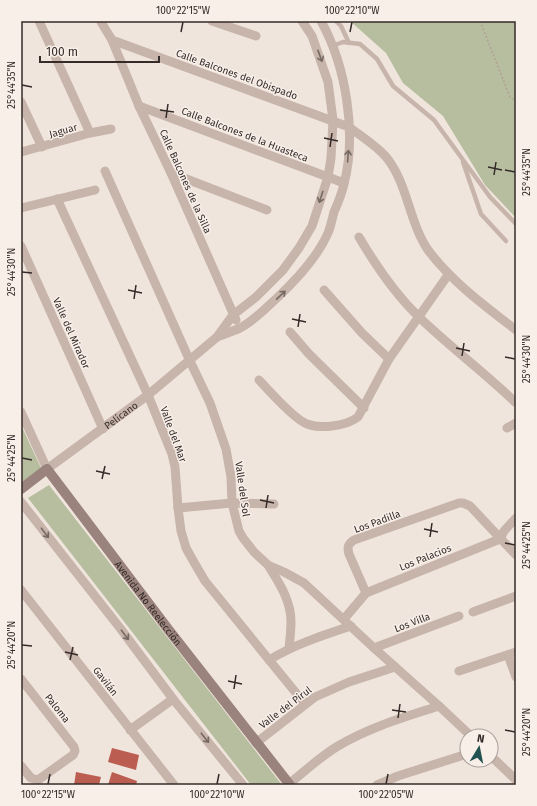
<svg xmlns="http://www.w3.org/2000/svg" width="537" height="806" viewBox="0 0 537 806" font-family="'Fira Sans',sans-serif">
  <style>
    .green { fill: #b7be9f }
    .building { fill: #bb5e51 }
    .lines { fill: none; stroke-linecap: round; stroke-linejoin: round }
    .path { stroke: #b39e95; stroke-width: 1.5; stroke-dasharray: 2 2; stroke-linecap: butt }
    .lane { stroke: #c7b4aa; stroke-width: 4.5 }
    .street { stroke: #c7b4aa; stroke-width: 9 }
    .secondary { stroke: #9a837c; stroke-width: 10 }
    .oneway { stroke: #776963 }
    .ticks { fill: none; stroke: #352b29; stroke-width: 1.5 }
    .labels { text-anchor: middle; stroke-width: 3; stroke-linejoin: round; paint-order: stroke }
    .street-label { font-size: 10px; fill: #352b29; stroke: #f8efe9 }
    .neatline { fill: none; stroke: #352b29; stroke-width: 1.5 }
    .ticks-label { font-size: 10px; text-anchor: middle; fill: #352b29 }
  </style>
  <rect width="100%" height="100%" fill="#f0e5dd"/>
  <g class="green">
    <polygon points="350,21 516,21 516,218 485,185 443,116 403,83 386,53"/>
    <polygon points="21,425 42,470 24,483 21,477"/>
    <polygon points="49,485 282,785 251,785 28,498"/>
  </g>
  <g class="building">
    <polygon points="112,748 139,755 136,770 108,762"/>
    <polygon points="76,772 101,777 99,785 74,785"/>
    <polygon points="112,772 137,781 136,785 108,785"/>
  </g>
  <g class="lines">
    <polyline class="path" points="480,21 510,97 516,102"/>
    <g class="lane">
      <polyline points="336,21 341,26 349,43"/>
      <polyline points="332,46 343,42 360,44 377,59 393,86 434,120 490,197 516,224"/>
      <polyline points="463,162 481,214 506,241"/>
    </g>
    <g class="street">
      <polyline points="39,21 90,133"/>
      <polyline points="212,21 256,36"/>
      <polyline points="101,22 112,40 139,106 171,173 236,320"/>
      <path d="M112,40L349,127C362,137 377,146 387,158C408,185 409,222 428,250C452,282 485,306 516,330"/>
      <polyline points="21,102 42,147"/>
      <polyline points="139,106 344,183"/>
      <polyline points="21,152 90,133 111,129"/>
      <polyline points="105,171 189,359 210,403 226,449 231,477 232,503 239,531 243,538 254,552 268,565 284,572 304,583 374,648 439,706 471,736"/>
      <polyline points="171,173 267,210"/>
      <polyline points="57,199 148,395 172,454 175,467 178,508 181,531 186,548 195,564 205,581 305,704"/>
      <polyline points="21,208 95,190"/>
      <path d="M359,237C376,266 394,293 419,317C450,347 484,372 515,402"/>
      <polyline points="21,246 103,429"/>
      <polyline points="324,290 362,333 389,359"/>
      <polyline points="290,332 309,354 364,408"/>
      <path d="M217,337C225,334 233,331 240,328C254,321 266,308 278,297C296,280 318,256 328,233C331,226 332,219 334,212C338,203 342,193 344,184C357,133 346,66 321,21"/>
      <path d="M259,380C269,391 295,420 307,424C315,427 324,427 332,426C342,425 350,423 358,417L389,359L448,275"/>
      <path id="s1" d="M21,412L47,469L148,395L217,337L233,315L256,297L283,270L299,248L312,226L328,177L331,158L333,120L328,82L312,36L302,21"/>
      <polyline points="507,428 516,423"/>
      <polyline points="21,502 120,628 173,699 243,785"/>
      <polyline points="178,508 232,503 274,504"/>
      <path d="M268,565C279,583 291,600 291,622C291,631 290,639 289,648"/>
      <polyline points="21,590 174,785"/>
      <path d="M366,593L349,554C347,547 348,544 354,540L459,503H463L470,506L516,555"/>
      <polyline points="473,612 516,596"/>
      <polyline points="344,619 366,593 500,539 504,531 516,518"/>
      <polyline points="374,648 459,616"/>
      <polyline points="508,655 516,677"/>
      <path d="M269,660C296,644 321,636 351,626"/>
      <polyline points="459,671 516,652"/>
      <polyline points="21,679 74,747 75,751 73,755 38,780 31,778 21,766"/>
      <polyline points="130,730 173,699"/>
      <polyline points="256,743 315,697 349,682 395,667"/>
      <polyline points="491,756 516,780"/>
      <path d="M289,784C305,771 321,756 338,746C370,727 405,717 439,706"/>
      <polyline points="377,785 398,776 467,754"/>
    </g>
    <path class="secondary" id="s2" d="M21,489L47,469L168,629L290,785"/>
  </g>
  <defs><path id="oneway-shaft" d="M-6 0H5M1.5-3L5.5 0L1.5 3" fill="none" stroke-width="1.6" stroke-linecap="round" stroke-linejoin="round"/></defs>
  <g class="oneway">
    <use href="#oneway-shaft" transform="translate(320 56) rotate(70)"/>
    <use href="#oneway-shaft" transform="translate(348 156) rotate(-86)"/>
    <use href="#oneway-shaft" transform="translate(321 197) rotate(108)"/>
    <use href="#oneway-shaft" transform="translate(281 295) rotate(-43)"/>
    <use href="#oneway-shaft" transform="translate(45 533) rotate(53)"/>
    <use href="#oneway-shaft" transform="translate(125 635) rotate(53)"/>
    <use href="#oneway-shaft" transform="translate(205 738) rotate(51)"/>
  </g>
  <path class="ticks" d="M181,32L183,22M350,32L352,22M22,85L32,87M160,110L174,112M166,118L168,104M324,138L338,141M330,147L332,133M488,167L502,170M505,170L515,172M494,175L496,162M22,272L32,273M128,290L142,293M134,299L136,285M292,319L306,322M298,327L300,314M456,348L470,351M462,356L464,343M505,357L515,359M22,458L32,460M96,471L110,474M102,479L105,466M260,500L274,503M266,508L268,495M424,529L438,532M430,537L432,523M505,543L515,545M22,645L32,646M65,652L78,655M70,660L73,647M228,681L242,684M234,689L236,675M392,710L406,712M398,718L400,704M505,730L515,732M48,784L50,774M217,784L219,774M386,784L388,774"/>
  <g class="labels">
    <g class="street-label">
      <text transform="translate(237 74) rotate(20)" y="4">Calle Balcones del Obispado</text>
      <text transform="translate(63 130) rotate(-16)" y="4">Jaguar</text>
      <text transform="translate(245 134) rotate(21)" y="4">Calle Balcones de la Huasteca</text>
      <text transform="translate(186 181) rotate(66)" y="4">Calle Balcones de la Silla</text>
      <text transform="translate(72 333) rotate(66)" y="4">Valle del Mirador</text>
      <text dy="4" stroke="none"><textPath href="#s1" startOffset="154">Pelícano</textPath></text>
      <text transform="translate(174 434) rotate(70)" y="4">Valle del Mar</text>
      <text transform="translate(243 489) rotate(82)" y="4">Valle del Sol</text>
      <text transform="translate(377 521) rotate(-20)" y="4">Los Padilla</text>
      <text transform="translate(425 557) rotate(-22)" y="4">Los Palacios</text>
      <text dy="4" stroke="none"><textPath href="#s2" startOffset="201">Avenida No Reelección</textPath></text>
      <text transform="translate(412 622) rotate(-21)" y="4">Los Villa</text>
      <text transform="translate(106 681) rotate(52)" y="4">Gavilán</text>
      <text transform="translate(285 707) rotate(-37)" y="4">Valle del Pirul</text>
      <text transform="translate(58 708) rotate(52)" y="4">Paloma</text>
    </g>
  </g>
  <rect width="537" height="806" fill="none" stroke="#f8efe9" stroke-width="44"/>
  <g transform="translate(479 748) rotate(10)"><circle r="19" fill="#f8efe9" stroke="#aaa19c"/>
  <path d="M0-3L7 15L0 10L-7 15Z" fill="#225350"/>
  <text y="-6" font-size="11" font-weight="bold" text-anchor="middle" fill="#352b29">N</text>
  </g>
  <path d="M40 56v6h119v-6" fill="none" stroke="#352b29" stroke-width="2"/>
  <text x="46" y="56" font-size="12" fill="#352b29" stroke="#f8efe9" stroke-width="3" paint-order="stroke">100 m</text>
  <rect x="22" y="22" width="493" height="762" class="neatline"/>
  <g class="ticks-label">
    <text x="183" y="14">100°22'15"W</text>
    <text x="352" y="14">100°22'10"W</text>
    <text transform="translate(11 85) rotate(-90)" y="4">25°44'35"N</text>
    <text transform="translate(526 172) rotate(-90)" y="4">25°44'35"N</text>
    <text transform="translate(11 272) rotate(-90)" y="4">25°44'30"N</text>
    <text transform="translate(526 359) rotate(-90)" y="4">25°44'30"N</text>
    <text transform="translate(11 458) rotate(-90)" y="4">25°44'25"N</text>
    <text transform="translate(526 545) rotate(-90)" y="4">25°44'25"N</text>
    <text transform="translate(11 645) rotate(-90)" y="4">25°44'20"N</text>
    <text transform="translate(526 732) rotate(-90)" y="4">25°44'20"N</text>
    <text x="48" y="798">100°22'15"W</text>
    <text x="217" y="798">100°22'10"W</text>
    <text x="386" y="798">100°22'05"W</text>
  </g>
</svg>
